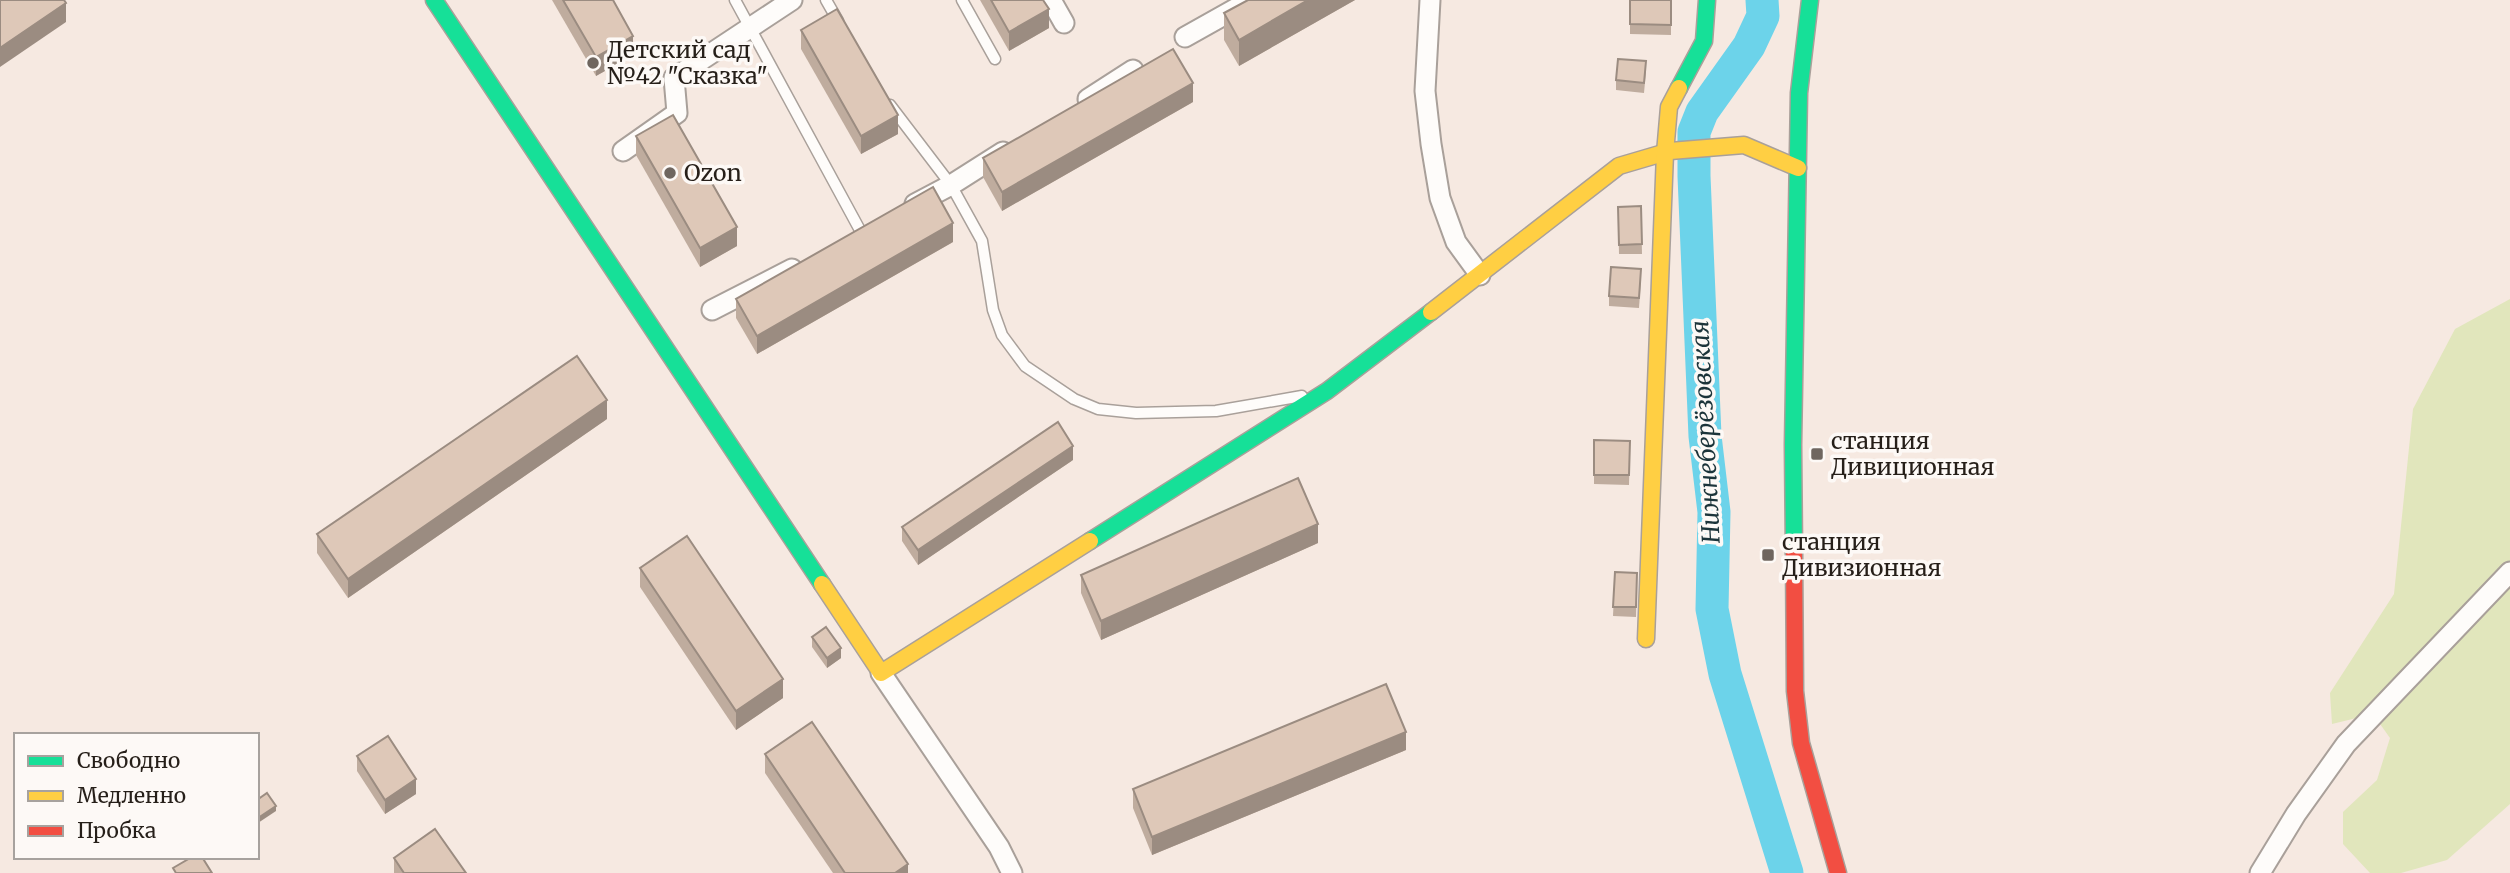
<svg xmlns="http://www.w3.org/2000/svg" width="2510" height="873" viewBox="0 0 2510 873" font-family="Merriweather,serif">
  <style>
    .green { fill: #e1e6bc }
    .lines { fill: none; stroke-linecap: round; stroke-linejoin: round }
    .river { stroke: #6cd3ea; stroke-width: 33 }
    .lane-casing { stroke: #a9a09a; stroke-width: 13 }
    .street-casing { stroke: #a9a09a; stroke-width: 23 }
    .fast-casing { stroke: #a9a09a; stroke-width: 19 }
    .slow-casing { stroke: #a9a09a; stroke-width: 19 }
    .jam-casing { stroke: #a9a09a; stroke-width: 19 }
    .lane { stroke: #fefcfa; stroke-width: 10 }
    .street { stroke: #fefcfa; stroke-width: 19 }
    .fast { stroke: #16e098; stroke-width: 16 }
    .slow { stroke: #ffcf43; stroke-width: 16 }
    .jam { stroke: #f24e42; stroke-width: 16 }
    .wall { fill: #bfac9e }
    .shaded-wall { fill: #9b8c81 }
    .building { fill: #dec8b8; stroke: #9b8c81; stroke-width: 2 }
    .poi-dot { fill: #6f665f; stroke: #fdf9f6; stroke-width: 2.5 }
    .labels { text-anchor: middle; stroke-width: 7; stroke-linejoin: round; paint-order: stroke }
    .poi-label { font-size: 23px; fill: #261f19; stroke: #fdf9f6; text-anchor: start }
    .water-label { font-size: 24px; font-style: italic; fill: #1c343a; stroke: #fdf9f6 }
  </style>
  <rect width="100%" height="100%" fill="#f6e9e1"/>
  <polygon class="green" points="2510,299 2510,804 2447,860 2401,873 2370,873 2343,844 2343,812 2377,780 2390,738 2373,714 2332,724 2330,693 2394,594 2413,409 2455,329"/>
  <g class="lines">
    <polyline class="river" points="1762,0 1763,16 1749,46 1702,112 1694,132 1694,176 1705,436 1714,512 1712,609 1725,674 1787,873"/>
    <defs>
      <g id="lane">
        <polyline points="735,0 861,232"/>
        <polyline points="826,0 838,21"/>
        <polyline points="962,0 995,59"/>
        <polyline points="890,105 951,185 982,241 993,310 1002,335 1025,366 1074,399 1098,409 1136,413 1216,411 1302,396"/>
      </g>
      <g id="street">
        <polyline points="1051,0 1064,23"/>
        <polyline points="1430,0 1425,91 1431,144 1440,198 1456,242 1480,275"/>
        <polyline points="1185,37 1251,0"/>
        <polyline points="1088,99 1133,70"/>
        <polyline points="623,151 677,113 674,78 792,0"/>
        <polyline points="915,204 951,185 1003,152"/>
        <polyline points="712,310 792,269"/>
        <polyline points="881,673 999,847 1012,873"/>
        <polyline points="2260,873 2296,814 2346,744 2510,572"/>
      </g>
      <g id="fast">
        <polyline points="434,0 822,584"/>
        <polyline points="1679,88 1704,41 1707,0"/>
        <polyline points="1090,541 1327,391 1431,312"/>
        <polyline points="1794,552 1793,445 1799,93 1810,0"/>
      </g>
      <g id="slow">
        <polyline points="1431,312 1619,166 1670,151 1744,145 1798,168"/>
        <polyline points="822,584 881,673 1090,541"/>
        <polyline points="1646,639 1665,153 1669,107 1679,88"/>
      </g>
      <polyline id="jam" points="1794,552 1795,691 1801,743 1838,873"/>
    </defs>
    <use href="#lane" class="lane-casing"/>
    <use href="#street" class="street-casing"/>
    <use href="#fast" class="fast-casing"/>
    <use href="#slow" class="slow-casing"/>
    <use href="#jam" class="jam-casing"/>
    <use href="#lane" class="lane"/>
    <use href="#street" class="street"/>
    <use href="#fast" class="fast"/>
    <use href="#slow" class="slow"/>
    <use href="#jam" class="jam"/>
  </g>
  <g class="wall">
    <polygon points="552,0 613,0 633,55 596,76"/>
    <polygon points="980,0 1043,0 1049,28 1009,51"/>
    <polygon points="1248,0 1355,0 1239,66 1224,40 1224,13"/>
    <polygon points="1630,0 1671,0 1671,35 1630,34"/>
    <polygon points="801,30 898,134 861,154 801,49"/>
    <polygon points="1646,71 1644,93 1616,90 1616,80"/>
    <polygon points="1193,102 1002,211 983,177 983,158"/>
    <polygon points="636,136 737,246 700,267 636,155"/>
    <polygon points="1641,206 1642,254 1619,254 1618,207"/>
    <polygon points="953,242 757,354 736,318 736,299"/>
    <polygon points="1641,279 1639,308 1609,306 1609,296"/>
    <polygon points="607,419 348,598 317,553 317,534"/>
    <polygon points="1594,440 1630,441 1629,485 1594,484"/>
    <polygon points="1073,460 918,565 902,541 902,527"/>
    <polygon points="1318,543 1101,640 1081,593 1081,575"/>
    <polygon points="640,568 783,698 736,730 640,587"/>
    <polygon points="1615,572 1637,573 1636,617 1613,616"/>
    <polygon points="812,637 841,658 827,668 812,647"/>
    <polygon points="1406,750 1152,855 1133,808 1133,789"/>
    <polygon points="765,754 908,873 833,873 765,773"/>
    <polygon points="357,756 416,794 385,814 357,771"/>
    <polygon points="394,858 466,873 394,873"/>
  </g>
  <g class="shaded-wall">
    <polygon points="1308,0 1355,0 1239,66 1239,40"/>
    <polygon points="66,3 66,22 0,67 0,48"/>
    <polygon points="1049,9 1049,28 1009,51 1009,32"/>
    <polygon points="633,36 633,55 596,76 596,57"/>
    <polygon points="1193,83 1193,102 1002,211 1002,192"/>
    <polygon points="898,115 898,134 861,154 861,136"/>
    <polygon points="953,223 953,242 757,354 757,336"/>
    <polygon points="737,227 737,246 700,267 700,248"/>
    <polygon points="607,400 607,419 348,598 348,579"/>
    <polygon points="1073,446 1073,460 918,565 918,550"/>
    <polygon points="1318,524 1318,543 1101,640 1101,621"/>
    <polygon points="841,648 841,658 827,668 827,658"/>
    <polygon points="783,679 783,698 736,730 736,711"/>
    <polygon points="1406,732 1406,750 1152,855 1152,837"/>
    <polygon points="416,779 416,794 385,814 385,800"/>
    <polygon points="276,806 276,811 258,823 258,818"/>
    <polygon points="908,864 908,873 895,873"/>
  </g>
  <g class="building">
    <polygon points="0,0 64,0 66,3 0,48"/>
    <polygon points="563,0 613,0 633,36 596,57"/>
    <polygon points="991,0 1043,0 1049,9 1009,32"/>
    <polygon points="1248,0 1308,0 1239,40 1224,13"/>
    <polygon points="1630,0 1671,0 1671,25 1630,24"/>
    <polygon points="837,9 898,115 861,136 801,30"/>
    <polygon points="1173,49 1193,83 1002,192 983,158"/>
    <polygon points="1618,59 1646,61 1644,83 1616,80"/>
    <polygon points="673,115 737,227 700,248 636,136"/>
    <polygon points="933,187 953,223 757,336 736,299"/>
    <polygon points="1641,206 1642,244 1619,245 1618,207"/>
    <polygon points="1611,267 1641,269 1639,298 1609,296"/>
    <polygon points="577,356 607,400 348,579 317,534"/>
    <polygon points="1058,422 1073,446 918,550 902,527"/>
    <polygon points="1594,440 1630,441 1629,475 1594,475"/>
    <polygon points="1298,478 1318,524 1101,621 1081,575"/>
    <polygon points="687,536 783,679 736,711 640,568"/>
    <polygon points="1615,572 1637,573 1636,607 1613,607"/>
    <polygon points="826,627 841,648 827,658 812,637"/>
    <polygon points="1386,684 1406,732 1152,837 1133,789"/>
    <polygon points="812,722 908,864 895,873 845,873 765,754"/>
    <polygon points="388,736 416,779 385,800 357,756"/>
    <polygon points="267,793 276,806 258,818 257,800"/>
    <polygon points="435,829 466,873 404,873 394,858"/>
    <polygon points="192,857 202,857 212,873 176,873 173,868"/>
  </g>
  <g class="poi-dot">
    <circle cx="593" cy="63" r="7"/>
    <circle cx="670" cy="173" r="7"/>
    <rect x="1810" y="447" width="14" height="14" rx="3.5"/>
    <rect x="1761" y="548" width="14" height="14" rx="3.5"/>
  </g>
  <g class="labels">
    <g class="poi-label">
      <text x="607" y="58">Детский сад<tspan x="607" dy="26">№42 "Сказка"</tspan></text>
      <text x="684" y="181">Ozon</text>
      <text x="1831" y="449">станция<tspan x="1831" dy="26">Дивиционная</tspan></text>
      <text x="1782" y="550">станция<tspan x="1782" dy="26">Дивизионная</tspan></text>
    </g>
    <g class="water-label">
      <text transform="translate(1706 432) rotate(-93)" y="8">Нижнеберёзовская</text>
    </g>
  </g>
  <rect x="14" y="733" width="245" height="126" fill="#fdf9f6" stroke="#a7a29e" stroke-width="2"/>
  <rect x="28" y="756" width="35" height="10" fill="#16e098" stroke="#a7a29e" stroke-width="2"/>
  <text x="77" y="768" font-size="21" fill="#261f19">Свободно</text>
  <rect x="28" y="791" width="35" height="10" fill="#ffcf43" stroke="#a7a29e" stroke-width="2"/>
  <text x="77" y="803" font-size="21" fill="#261f19">Медленно</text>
  <rect x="28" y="826" width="35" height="10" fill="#f24e42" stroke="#a7a29e" stroke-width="2"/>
  <text x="77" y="838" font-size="21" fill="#261f19">Пробка</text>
</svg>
